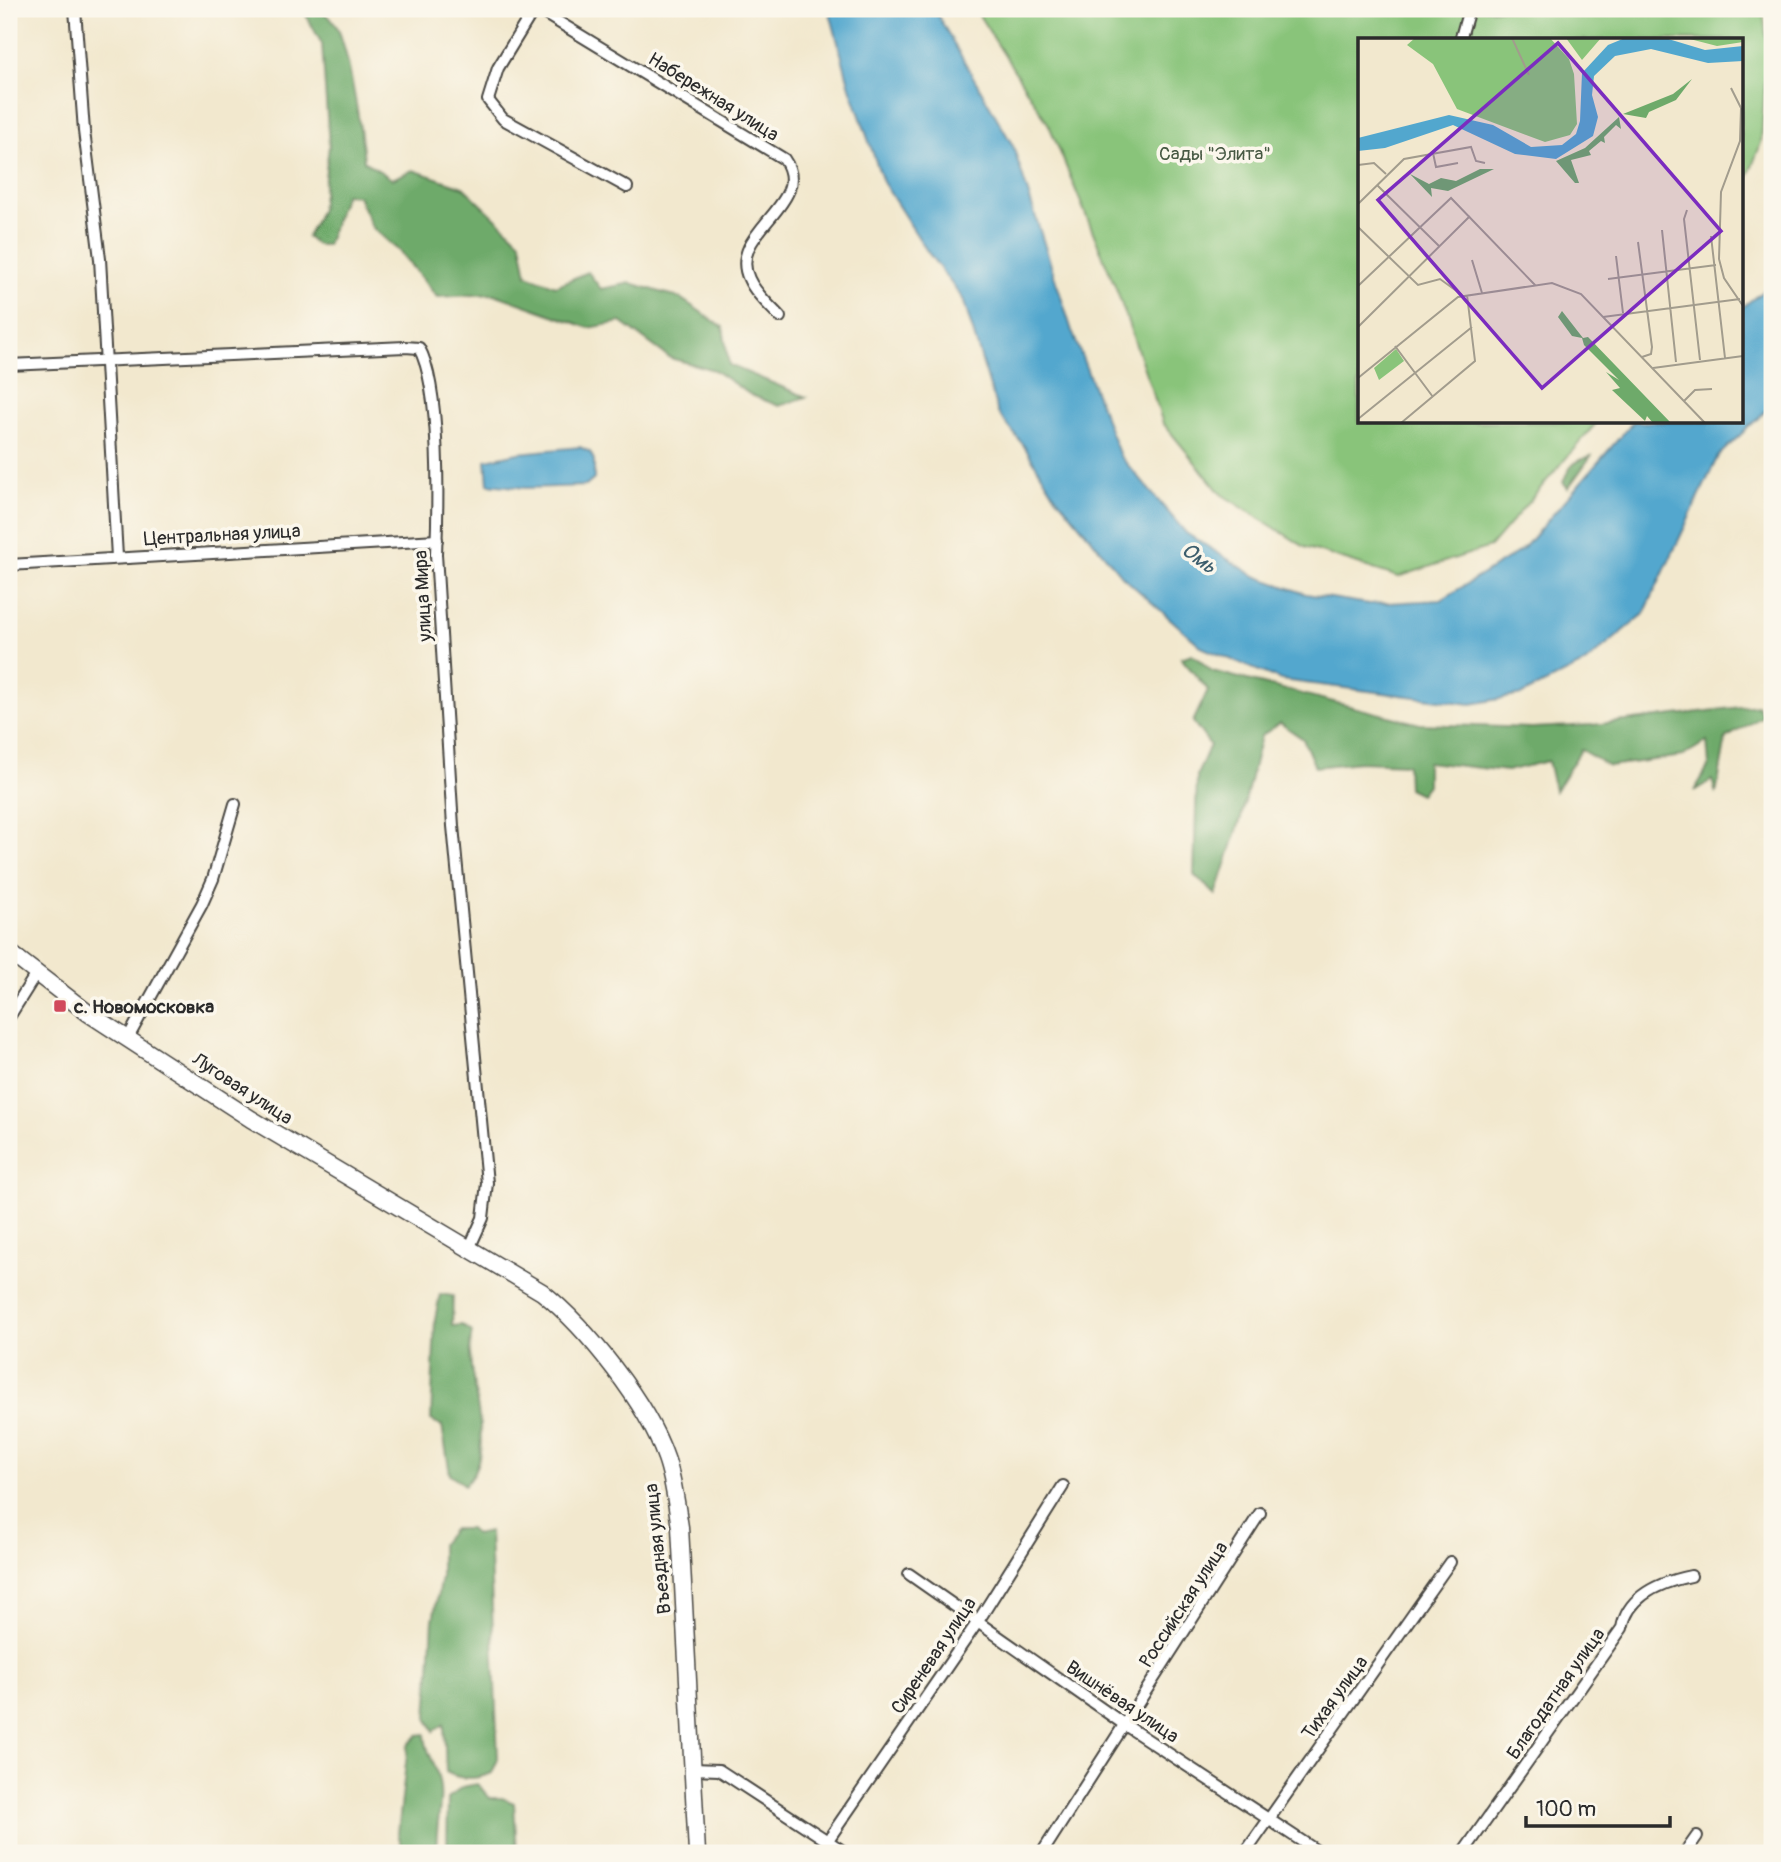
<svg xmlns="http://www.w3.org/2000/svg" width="1781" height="1862" viewBox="0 0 1781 1862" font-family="Pangolin,sans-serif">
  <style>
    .green { fill: #89c47a; stroke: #5a7852; stroke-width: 2 }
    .forest { fill: #6eaa6a; stroke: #4c6a4a; stroke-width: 2 }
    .water { fill: #52a7ce; stroke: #3e697c; stroke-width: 2 }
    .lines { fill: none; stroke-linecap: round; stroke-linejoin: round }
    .street-casing { stroke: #494743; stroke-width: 14 }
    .secondary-casing { stroke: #494743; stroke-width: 19 }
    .street { stroke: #fff; stroke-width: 10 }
    .secondary { stroke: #fff; stroke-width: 16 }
    .poi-dot { fill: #d1495b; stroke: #fbf7ec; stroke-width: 2.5 }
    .labels { text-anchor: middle; stroke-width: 7; stroke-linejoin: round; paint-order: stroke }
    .street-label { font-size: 19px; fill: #2b2b2b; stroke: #fbf7ec }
    .park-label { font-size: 19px; fill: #475943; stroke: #fbf7ec }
    .poi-label { font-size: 19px; font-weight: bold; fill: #2b2b2b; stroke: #fbf7ec; text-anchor: start }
    .water-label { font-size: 21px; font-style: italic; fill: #3b5d6c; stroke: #fbf7ec }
    .inset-road { fill: none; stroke: #a29c8d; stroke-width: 2 }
    .view { fill: #7b2cbf; fill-opacity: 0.15; stroke: #7b2cbf; stroke-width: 3.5 }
    .inset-edge { fill: none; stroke: #2b2b2b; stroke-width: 3.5 }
  </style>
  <rect width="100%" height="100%" fill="#fbf7ec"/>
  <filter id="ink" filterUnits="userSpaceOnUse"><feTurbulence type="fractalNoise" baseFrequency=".0143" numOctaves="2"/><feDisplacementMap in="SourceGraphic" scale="14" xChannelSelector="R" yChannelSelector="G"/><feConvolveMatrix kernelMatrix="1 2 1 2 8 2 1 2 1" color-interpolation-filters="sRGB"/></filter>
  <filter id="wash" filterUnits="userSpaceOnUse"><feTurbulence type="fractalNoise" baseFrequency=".00686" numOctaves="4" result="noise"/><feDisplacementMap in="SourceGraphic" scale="28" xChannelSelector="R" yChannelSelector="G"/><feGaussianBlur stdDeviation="1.57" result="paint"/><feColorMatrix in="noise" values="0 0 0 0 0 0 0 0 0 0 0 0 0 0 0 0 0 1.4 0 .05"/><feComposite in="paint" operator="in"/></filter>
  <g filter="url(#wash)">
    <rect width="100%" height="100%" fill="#f2e8ce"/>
    <polygon class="green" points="975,9 1763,9 1767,47 1761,143 1741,195 1741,40 1359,40 1359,422 1597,422 1490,547 1398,577 1305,547 1221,494 1163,423 1116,288 1049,125"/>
    <g class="forest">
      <path d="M311,9C319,9 329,16 334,22C347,37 362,137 364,161L392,179L413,170L463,187L521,242L527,275L556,286L588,272L601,289L631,283L680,298L723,327L729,365L806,397L779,406L751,395L714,370L670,358L621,322L589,328L494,294L437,297L400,252L372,227L358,196L345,194L327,245H317L307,237L321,209L329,146L322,44L305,13Z"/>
      <path d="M1591,456L1568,488L1563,482C1569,466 1574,461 1591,456Z"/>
      <polygon points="1192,654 1212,671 1420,724 1532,728 1592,725 1757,705 1763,716 1726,738 1716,794 1712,780 1694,791 1709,766 1707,741 1683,756 1609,766 1581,750 1555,791 1548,761 1507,771 1427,762 1427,785 1420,794 1408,788 1407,764 1360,762 1315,767 1303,739 1280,723 1261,736 1241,818 1216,895 1194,875 1197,775 1210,745 1193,722 1208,690 1181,658"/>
      <path d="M440,1294L453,1296L452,1326L462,1325L472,1332C461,1380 502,1444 465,1485L450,1474L442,1426L431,1420L435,1319Z"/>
      <path d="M453,1529H469L475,1535L489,1532L498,1759L492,1773C476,1780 461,1780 446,1772L444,1724L434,1731L427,1718L433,1620L441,1577V1544Z"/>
      <path d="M425,1734C425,1752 436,1763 439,1781C444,1804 434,1829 437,1853H403L398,1833L408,1745L418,1735Z"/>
      <polygon points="477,1784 490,1798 502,1798 514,1803 517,1853 447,1853 448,1798 462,1787"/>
    </g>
    <g class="water">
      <polygon points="829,9 934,9 1013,146 1072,331 1120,456 1186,533 1255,576 1306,594 1369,604 1441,600 1523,549 1633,422 1741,422 1741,308 1772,284 1772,405 1718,456 1644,614 1585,663 1522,695 1471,704 1281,680 1203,648 1122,576 1054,494 1024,446 998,413 963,299 927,251 883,182 850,87"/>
      <polygon points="580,447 590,452 594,460 594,479 586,486 526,488 488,484 486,460 518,453"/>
    </g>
  </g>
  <g filter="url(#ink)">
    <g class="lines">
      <defs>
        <g id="street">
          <polyline points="75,9 84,131 100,259 117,557"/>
          <polyline points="534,9 498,68 488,100 503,119 627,187"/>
          <path d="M537,9L784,159C816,204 726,232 749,279C755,293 770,306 780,317"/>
          <polyline points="1461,37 1469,9"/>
          <path d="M9,365L405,347L419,348C441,387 438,507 436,554L453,826L487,1183L483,1218L468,1251"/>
          <polyline points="9,565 437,540"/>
          <polyline points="9,1017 36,974"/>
          <polyline points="128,1038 202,904 213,879 235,804"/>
          <polyline points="909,1574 1125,1725 1320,1853"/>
          <polyline points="693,1769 719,1770 846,1853"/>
          <polyline points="828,1840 977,1623 1063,1486"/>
          <polyline points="1042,1853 1260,1513"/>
          <polyline points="1245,1853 1450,1562"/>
          <path d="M1463,1853L1622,1628C1628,1595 1661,1582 1691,1576"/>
          <polyline points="1685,1853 1697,1836"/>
        </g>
        <path id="secondary" d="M9,952L88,1013L251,1119L542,1292C587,1328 647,1403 666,1458C674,1480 676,1503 680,1527L697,1853"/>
      </defs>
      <use href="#street" class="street-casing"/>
      <use href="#secondary" class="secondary-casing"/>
      <use href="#street" class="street"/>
      <use href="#secondary" class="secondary"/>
    </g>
  </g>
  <rect class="poi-dot" x="53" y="999" width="14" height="14" rx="3.5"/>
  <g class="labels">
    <g class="street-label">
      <text transform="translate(714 96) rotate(32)" y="7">Набережная улица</text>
      <text transform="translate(222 534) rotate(-3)" y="7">Центральная улица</text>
      <text transform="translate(422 596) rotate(-93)" y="7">улица Мира</text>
      <text transform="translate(243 1088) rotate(33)" y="7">Луговая улица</text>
      <text transform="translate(657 1549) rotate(-96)" y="7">Въездная улица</text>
      <text transform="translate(1183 1604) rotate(-57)" y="7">Российская улица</text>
      <text transform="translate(933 1655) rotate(-56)" y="7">Сиреневая улица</text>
      <text transform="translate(1555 1693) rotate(-55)" y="7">Благодатная улица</text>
      <text transform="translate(1334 1697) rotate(-54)" y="7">Тихая улица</text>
      <text transform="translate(1123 1701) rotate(34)" y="7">Вишнёвая улица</text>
    </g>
    <g class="park-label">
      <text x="1215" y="160">Сады "Элита"</text>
    </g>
    <g class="poi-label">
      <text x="74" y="1013">с. Новомосковка</text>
    </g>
    <g class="water-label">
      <text transform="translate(1199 558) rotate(36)" y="7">Омь</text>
    </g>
  </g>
  <g transform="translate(1358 38)">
    <rect width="385" height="385" fill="#f2e8ce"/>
    <path d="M57,0H192L211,21L216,36L219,86L212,97L187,104L99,71L75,26L49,7ZM208,0H243L224,22ZM328,0H385V4L359,8ZM38,311L46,323L21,342L16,330Z" fill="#89c47a"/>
    <path d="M334,41L318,62L291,74L288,80L265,76L315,56ZM261,79L263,91L258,87L246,99L247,105L243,103L231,113L233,117L213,122L221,145H217L198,123L227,110ZM122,131H136L90,153L73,150L74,159L52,136L71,146L83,140L98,143ZM204,273L225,300L230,299L313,385H295L289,378L287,383L254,352L262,350L248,334L261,342L226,307L224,300L214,298L200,279Z" fill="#6eaa6a"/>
    <path d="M267,0H307L347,12L385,8V23L350,25L293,11L257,18L236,38L234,57L240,79L235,98L198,121L157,116L95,87L27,110L0,113V100L91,77L135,87L173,109L204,107L218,96L222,83L224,35L250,7Z" fill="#52a7ce"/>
    <path class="inset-road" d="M154,0L171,37M373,50L383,70M383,70L382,103L363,154L361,221L366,240L385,268M75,115L78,129L100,125M0,127L16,125L28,136M19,147L81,208M0,166L46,121L113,109L118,123L127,125M329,172L326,181L342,322M0,189L60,247L82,241L104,257M304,192L318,324M353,198L367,320M280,204L294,309L293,316L284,319M258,218L265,275M114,222L124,255M250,241L358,227M0,248L93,160L177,247M245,279L382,261M0,289L112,178M37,308L75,359M295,330L385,318M0,340L100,259L194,245L223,256L347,385M326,363L337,352L354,351M0,381L114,289M43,385L117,323L109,257"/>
    <path class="view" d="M200,5L363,193L184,350L20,162Z"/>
    <rect width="385" height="385" class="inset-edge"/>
  </g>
  <rect width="1781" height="1862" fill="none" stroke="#fbf7ec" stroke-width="35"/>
  <path d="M1526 1816v10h144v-10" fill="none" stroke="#2b2b2b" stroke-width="3.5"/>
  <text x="1536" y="1816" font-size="21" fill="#2b2b2b" stroke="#fbf7ec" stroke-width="5" paint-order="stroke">100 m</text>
</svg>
